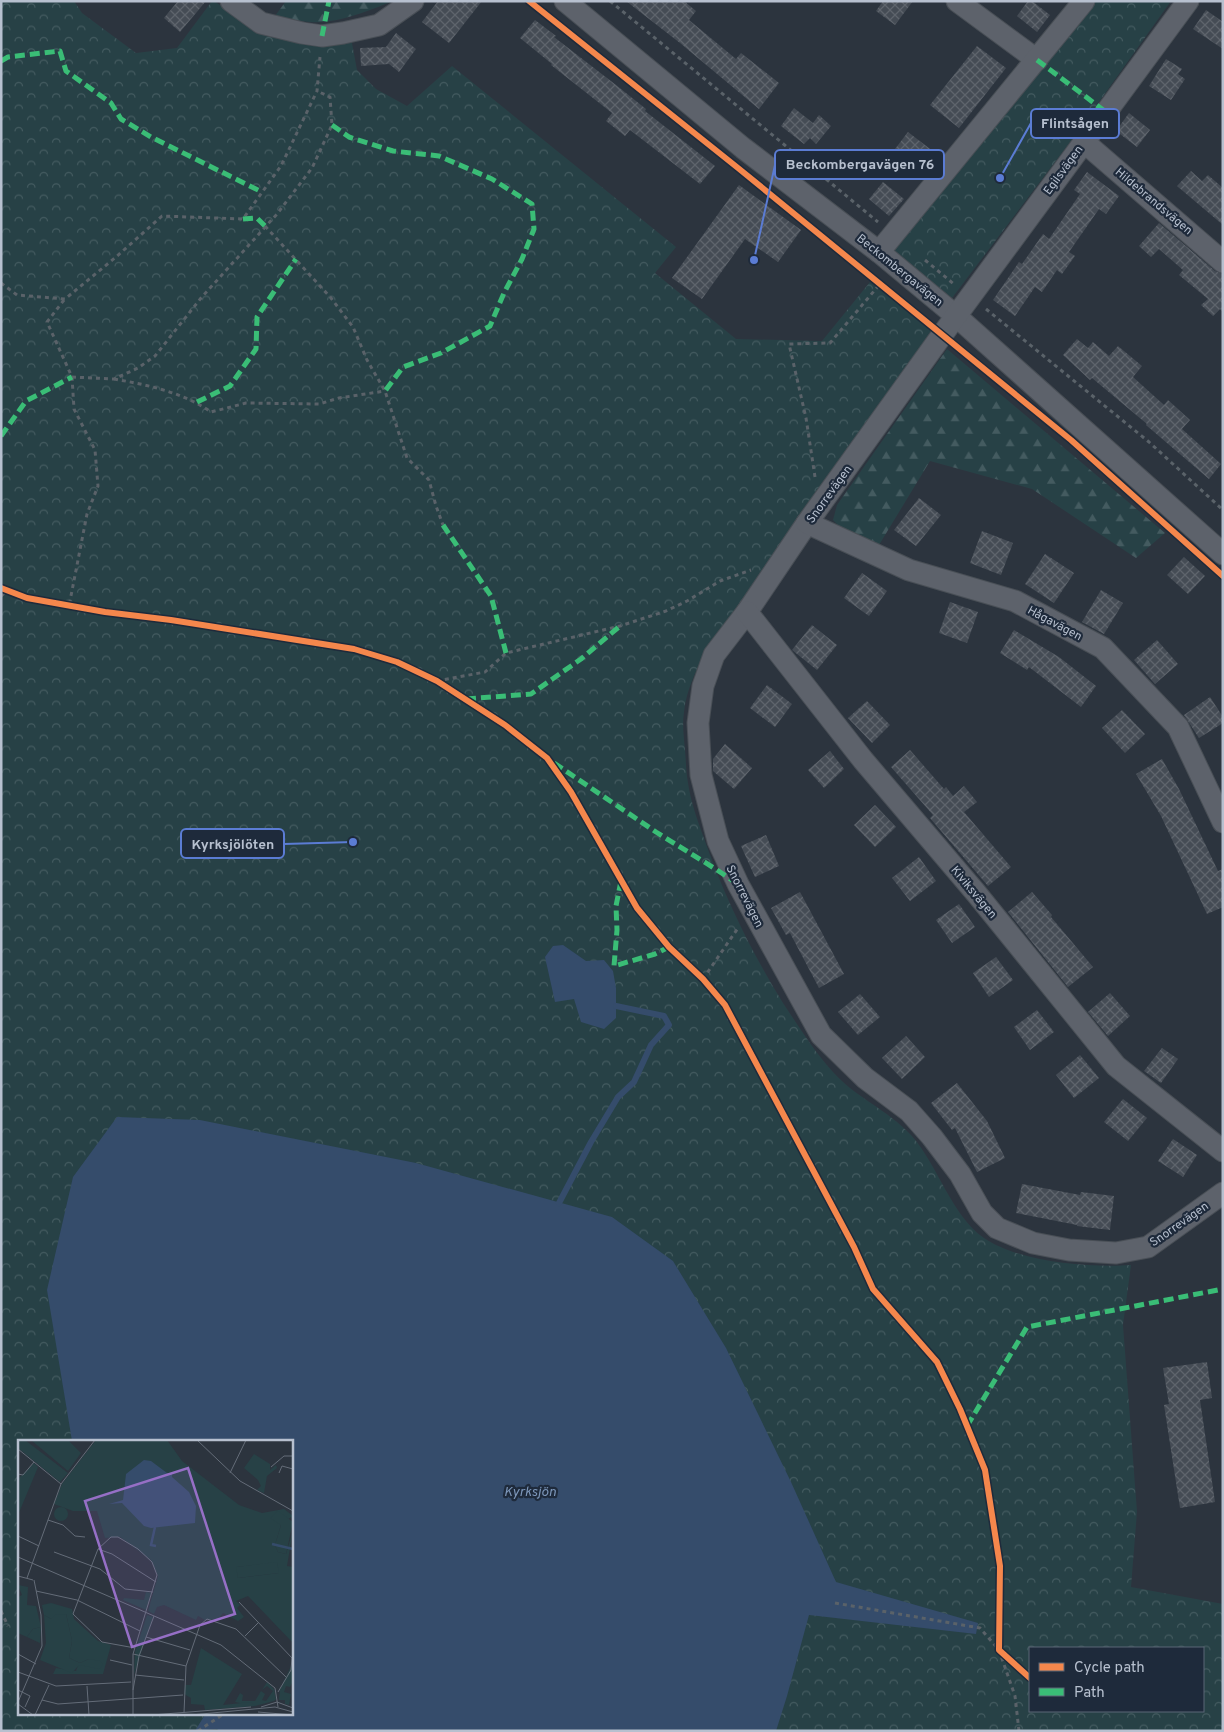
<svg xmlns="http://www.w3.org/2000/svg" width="1224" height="1732" viewBox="0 0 1224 1732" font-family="Overpass,sans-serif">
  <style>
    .forest { fill: url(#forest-firs) }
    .park { fill: url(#park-crowns); fill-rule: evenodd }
    .water { fill: #354c6b }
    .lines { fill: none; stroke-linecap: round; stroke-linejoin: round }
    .stream { stroke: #354c6b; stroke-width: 6 }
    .building { fill: url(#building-cross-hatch) }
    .minor-casing { stroke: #494f56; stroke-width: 23 }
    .path { stroke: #5a6269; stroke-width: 3; stroke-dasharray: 4 4; stroke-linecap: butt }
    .minor { stroke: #5d626b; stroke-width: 21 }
    .quiet { stroke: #3abd76; stroke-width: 5; stroke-dasharray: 10 5; stroke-linecap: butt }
    .cycleway-casing { stroke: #1e2a3b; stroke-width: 9 }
    .cycleway { stroke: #f5874c; stroke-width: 6 }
    .labels { text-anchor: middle; stroke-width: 4.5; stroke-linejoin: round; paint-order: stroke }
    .street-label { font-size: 12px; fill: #b7c0cf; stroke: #1e2a3b }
    .water-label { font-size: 14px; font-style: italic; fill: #7c96b9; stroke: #1e2a3b }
    .inset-river { fill: none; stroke: #354c6b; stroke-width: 2.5 }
    .inset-road { fill: none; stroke: #646c78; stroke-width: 1 }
    .view { fill: #966fc6; fill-opacity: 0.15; stroke: #966fc6; stroke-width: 2.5 }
    .inset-edge { fill: none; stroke: #b7c0cf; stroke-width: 2.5 }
    .leader { fill: none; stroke: #5b7cd4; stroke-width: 2 }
    .callout-dot { fill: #5b7cd4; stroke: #1e2a3b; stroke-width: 2 }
    .callout { fill: #1e2a3b; stroke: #5b7cd4; stroke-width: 2 }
    .callout-label { font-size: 14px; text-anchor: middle; font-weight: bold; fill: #b7c0cf }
  </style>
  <defs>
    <pattern id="forest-firs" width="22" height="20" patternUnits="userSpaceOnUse" patternTransform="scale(1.25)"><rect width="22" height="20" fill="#274146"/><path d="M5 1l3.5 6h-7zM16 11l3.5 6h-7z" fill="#445b60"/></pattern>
    <pattern id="park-crowns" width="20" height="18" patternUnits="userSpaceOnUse" patternTransform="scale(1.25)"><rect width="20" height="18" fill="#274146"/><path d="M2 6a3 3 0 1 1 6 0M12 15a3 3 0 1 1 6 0" fill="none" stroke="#445b60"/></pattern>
    <pattern id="building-cross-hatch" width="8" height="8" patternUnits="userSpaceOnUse" patternTransform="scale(1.25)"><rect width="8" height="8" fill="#454c55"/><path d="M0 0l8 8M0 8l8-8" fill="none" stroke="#5e646c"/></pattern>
  </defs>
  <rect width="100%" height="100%" fill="#2c343e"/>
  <g class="forest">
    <path d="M286,1H393C368,11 337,24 310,22C298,21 286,18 275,16Z"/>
    <polygon points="947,349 1165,533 1136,558 1032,489 930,461 879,545 839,526 833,520 837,505"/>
  </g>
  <g class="park">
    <path d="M1,1H74L82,13L136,53L177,48L212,1H214L258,31L351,38L357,70L376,89L407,106L452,66L676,247L655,273L736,339L822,341L870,282L934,332L705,652C696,671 686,691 684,712C682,724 684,738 685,750C686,761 686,772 688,783C691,804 699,824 706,844C726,900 752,953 783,1003C799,1027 814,1051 833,1072C855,1097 888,1110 911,1135C938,1165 951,1215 984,1238C1019,1262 1089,1268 1131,1265L1123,1325L1137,1512L1131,1587L1223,1604V1731H1ZM19,1441H291V1713H19ZM1030,1648H1203V1711H1030Z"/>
    <polygon points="1093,1 1171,1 1074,137 952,298 893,251"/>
  </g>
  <g class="water">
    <polygon points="563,945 586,961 604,960 613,971 616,988 616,1018 604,1029 581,1022 574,999 555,1002 545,957 553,946"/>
    <polygon points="117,1117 200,1120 416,1163 612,1217 673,1261 726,1348 791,1482 836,1582 978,1623 976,1634 809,1615 787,1696 776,1731 220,1731 217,1729 195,1731 206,1713 291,1713 291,1441 72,1441 47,1290 73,1177"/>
  </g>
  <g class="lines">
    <polyline class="stream" points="559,1203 591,1142 618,1097 634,1082 651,1045 669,1025 664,1016 616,1006"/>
  </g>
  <g class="building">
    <polygon points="178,1 206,1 180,32 164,18"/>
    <polygon points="438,1 482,1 449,43 422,22"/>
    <polygon points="626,1 684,1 696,11 689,20 736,59 741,53 779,83 759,109 680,43"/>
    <polygon points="883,1 913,1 895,25 876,11"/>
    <polygon points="1028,1 1032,1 1050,15 1037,32 1017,16"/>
    <polygon points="1206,10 1223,22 1223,49 1193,29"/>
    <polygon points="535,20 556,36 554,37 616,85 646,109 645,111 715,166 700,184 630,130 625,136 606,121 612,113 551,65 552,64 520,38"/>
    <polygon points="396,33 416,49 399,72 389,64 361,66 360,48 386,47"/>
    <polygon points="977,46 1006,68 959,128 930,105"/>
    <polygon points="1166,59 1182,69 1178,74 1185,79 1171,100 1149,86"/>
    <polygon points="794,108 813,123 819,115 831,126 816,144 810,138 804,144 781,126"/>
    <polygon points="1129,113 1150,130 1137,147 1116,131"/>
    <polygon points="908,132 938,155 925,172 895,149"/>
    <polygon points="1191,171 1202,181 1208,175 1223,188 1223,225 1177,186"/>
    <polygon points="1087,172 1119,196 1106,214 1099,209 1069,252 1075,256 1062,274 1057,270 1042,292 1035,287 1015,316 993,300 1019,262 1022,264 1043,234 1049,239 1080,194 1074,190"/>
    <polygon points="883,182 904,199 889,216 869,199"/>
    <polygon points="739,185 801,230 778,262 745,239 702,299 672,278"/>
    <polygon points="1159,223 1215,271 1223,274 1223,312 1220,309 1213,316 1201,305 1208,299 1179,275 1183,270 1159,249 1151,257 1139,246"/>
    <polygon points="1077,339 1088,348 1093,342 1109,356 1118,346 1142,366 1133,377 1164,405 1168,400 1190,420 1182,429 1221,464 1209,479 1146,425 1147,424 1092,378 1090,380 1063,355"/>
    <polygon points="919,498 941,515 916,546 894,530"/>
    <polygon points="982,531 1013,543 1001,575 970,563"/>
    <polygon points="1045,554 1074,573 1054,603 1025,584"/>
    <polygon points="1184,557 1205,576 1188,594 1167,575"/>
    <polygon points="862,573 887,591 869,616 844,598"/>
    <polygon points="1101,590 1123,603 1104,634 1082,622"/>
    <polygon points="950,602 978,612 967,643 939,633"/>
    <polygon points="812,625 837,645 817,670 792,650"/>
    <polygon points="1014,630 1059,657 1096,686 1081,707 1029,667 1027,670 1000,653"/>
    <polygon points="1157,640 1178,664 1155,684 1134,660"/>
    <polygon points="767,685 792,704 775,727 750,708"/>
    <polygon points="1210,697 1223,717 1223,723 1199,738 1184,715"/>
    <polygon points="867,701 890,725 872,743 848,718"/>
    <polygon points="1122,710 1145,734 1125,753 1102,728"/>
    <polygon points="725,744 752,768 734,789 713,771 713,759"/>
    <polygon points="910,750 944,789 946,787 953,796 964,786 977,802 964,812 1011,867 988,886 930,818 933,815 891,767"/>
    <polygon points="830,751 844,769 824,788 808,770"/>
    <polygon points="1162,759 1179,789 1218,871 1223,869 1223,907 1207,914 1161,816 1136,774"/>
    <polygon points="875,805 896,827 875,847 854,825"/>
    <polygon points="766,835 779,866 755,877 741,846"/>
    <polygon points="919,857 936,881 910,901 892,878"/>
    <polygon points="800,892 844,974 819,988 790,933 786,935 771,908"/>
    <polygon points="1032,892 1052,915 1051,917 1093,967 1068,987 1008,912"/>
    <polygon points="959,904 975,927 952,943 936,920"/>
    <polygon points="996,957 1013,980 989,997 973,973"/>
    <polygon points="1110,993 1130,1016 1108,1036 1088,1012"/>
    <polygon points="860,994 880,1017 858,1035 838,1012"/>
    <polygon points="1037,1010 1054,1032 1030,1050 1014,1027"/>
    <polygon points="906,1036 925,1057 902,1079 882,1058"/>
    <polygon points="1162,1048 1178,1059 1161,1083 1144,1071"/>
    <polygon points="1080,1055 1099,1078 1074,1098 1056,1075"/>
    <polygon points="957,1083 987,1121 1005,1158 977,1172 955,1128 952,1130 931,1103"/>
    <polygon points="1123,1099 1147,1118 1128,1141 1104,1122"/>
    <polygon points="1173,1139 1197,1155 1183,1177 1158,1161"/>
    <polygon points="1022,1184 1080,1195 1081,1192 1114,1196 1110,1230 1077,1226 1077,1225 1016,1213"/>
    <polygon points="1207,1362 1212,1398 1200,1400 1215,1502 1180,1508 1164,1405 1169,1404 1163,1368"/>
  </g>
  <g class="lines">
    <defs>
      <g id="minor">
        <polyline points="231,1 261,23 302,33 322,36 343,33 379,25 413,1"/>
        <polyline points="565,1 743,148 879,252 956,316 1223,554"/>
        <polyline points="957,1 1037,60"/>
        <polyline points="1188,1 942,335 807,523 747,612 714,655 703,686 698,723 701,775 718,841 738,884 821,1035 865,1078 909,1111 932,1137 960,1174 982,1213 997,1228 1033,1243 1069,1250 1116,1253 1148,1247 1223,1193"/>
        <polyline points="1084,142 1223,262"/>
        <polyline points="879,252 1084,1"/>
        <polyline points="807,523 909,570 1015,601 1103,648 1178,727 1223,822"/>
        <polyline points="747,612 863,760 976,893 1116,1066 1223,1151"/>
      </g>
    </defs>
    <use href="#minor" class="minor-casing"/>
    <g class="path">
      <polyline points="610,1 878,222"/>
      <polyline points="265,226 331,298 353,327 367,360 385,391 407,458 429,480 436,506 443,525"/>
      <polyline points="925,260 955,285"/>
      <polyline points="1,283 17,295 65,299 116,257 162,216 243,219 281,166 317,91 320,57"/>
      <polyline points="64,300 47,322 72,377 74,409 95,450 98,486 87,514 69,606"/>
      <polyline points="986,309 1149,442 1223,510"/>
      <polyline points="72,377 114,379 138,368 155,356 201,298 277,214 312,168 332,125 330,97 317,91"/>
      <path d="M114,379C148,385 182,392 211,412L246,403L319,404L339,398L385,391"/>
      <polyline points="815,477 806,418 789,344 830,343 880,284"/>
      <polyline points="1,596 7,591"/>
      <polyline points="437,681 485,672 506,653 620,626 666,611 687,601 720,581 751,570"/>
      <polyline points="703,979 738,928"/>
      <polyline points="835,1603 980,1628 999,1650 1015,1696 1019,1731"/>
      <polyline points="1,1611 8,1626"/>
      <polyline points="198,1731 225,1713"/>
    </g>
    <use href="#minor" class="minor"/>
    <g class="quiet">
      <polyline points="322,36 329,1"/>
      <polyline points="1037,60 1106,112"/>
      <polyline points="1,61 8,57 60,51 66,71 111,103 121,119 151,137 262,192"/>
      <polyline points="332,125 349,137 393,151 439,156 492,179 532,204 534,229 522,259 504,293 490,326 441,353 403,367 385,391"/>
      <polyline points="243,219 257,218 265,226"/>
      <polyline points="197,402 230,386 256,349 257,317 296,259"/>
      <polyline points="1,436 26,401 72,377"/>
      <polyline points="443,525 491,596 506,653"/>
      <polyline points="466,699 531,694 581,659 620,626"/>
      <polyline points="554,763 656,832 714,868 738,884"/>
      <polyline points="621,881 616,906 617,930 614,966 655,954 669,947"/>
      <polyline points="967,1426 1027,1327 1223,1289"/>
    </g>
    <defs>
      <g id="cycleway">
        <polyline points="529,1 738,168 1071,440 1223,576"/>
        <polyline points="1,588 27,598 105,612 171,620 354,649 397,662 437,681 505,725 547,758 571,792 637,908 669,947 703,979 725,1005 854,1247 873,1289 937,1362 960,1409 985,1470 1000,1566 999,1650 1030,1678"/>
      </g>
    </defs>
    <use href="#cycleway" class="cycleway-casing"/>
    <use href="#cycleway" class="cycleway"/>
  </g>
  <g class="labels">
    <g class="street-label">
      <text transform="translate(1063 170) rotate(-54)" y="4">Egilsvägen</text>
      <text transform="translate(1154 201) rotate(40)" y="4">Hildebrandsvägen</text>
      <text transform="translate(900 270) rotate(39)" y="4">Beckombergavägen</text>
      <text transform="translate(829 494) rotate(-54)" y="4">Snorrevägen</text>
      <text transform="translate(1055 623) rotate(28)" y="4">Hågavägen</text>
      <text transform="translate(974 892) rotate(50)" y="4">Kiviksvägen</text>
      <text transform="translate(745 896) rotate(63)" y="4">Snorrevägen</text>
      <text transform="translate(1179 1224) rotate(-35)" y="4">Snorrevägen</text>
    </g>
    <g class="water-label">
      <text x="530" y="1496">Kyrksjön</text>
    </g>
  </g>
  <g transform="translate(18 1440)">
    <rect width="275" height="275" fill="#2c343e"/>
    <path d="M275,222V241L272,247L268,246L266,252L273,254L271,265L267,264V260H261L262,249ZM249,242L256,249L258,259L256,261L237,266L217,262L222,253L225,255L224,261H237L243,251L247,254L244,260L248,261L255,251L249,246L244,250Z" fill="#274146"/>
    <path d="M0,0H7L50,33L42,42L0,8ZM236,14L252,24V30L258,25L259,28L249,36L246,53L239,50L243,46L240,40L226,28ZM16,23L20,27L0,75V39ZM0,145L10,147L9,165L18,166L23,187L15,189L9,197L0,193V157L4,155ZM128,152L133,153L128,170L105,160L106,158L126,160ZM33,163L54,169L56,179L80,201L93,205L85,234H35L38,228L58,231L60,225L67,224L79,228L71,219L62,223L51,218L54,201L48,174L33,179L26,175L24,165ZM183,208L224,234L205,265L233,262L237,266L187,270L186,265L173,264V258L166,254L167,245H173Z" fill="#274146"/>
    <path d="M78,0H149L164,21L221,65L244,73L266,69L275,76V82L273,77L263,85L257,105L260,112L268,114L275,90L269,126L275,127V203L230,156L218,161L222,165L219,168L226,177L220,181L205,173L200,179L187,180L180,176L178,180L146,165L139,167L136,174L130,171L140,136L133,120L102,97L87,98L79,71H55L36,64L44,44ZM259,123L260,133L220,138L219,127ZM48,174L54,201L51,218L62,223L71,219L82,221L85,224L82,229L61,225L54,233L22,220L28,203L26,175L33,179L37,175ZM129,175L135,177L116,234L117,212ZM23,187L22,203L9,197L15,189Z" fill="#274146" fill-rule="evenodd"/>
    <path d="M13,0H50L63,13L50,31ZM36 74a7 7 0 1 1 14 0a7 7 0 1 1-14 0ZM260,71L275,82L268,114L260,112L257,105L263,85L252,78ZM259,122L261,133L220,138L218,127Z" fill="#274146"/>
    <path d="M126,20L133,21L149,33H154V37L171,52L178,66L177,83L133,88L126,86L104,63L91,64L105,60L108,34Z" fill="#354c6b"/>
    <path class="inset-river" d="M137,87L133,105L138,106M254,104L275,109"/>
    <path class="inset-road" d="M179,0L222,41L275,71M0,9L43,44M253,27L266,16H275M212,33L228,0M261,33L264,26L275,29M0,34L5,35L16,22M30,80L45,85L57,96L67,97M0,96L21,106M80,109L94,114L138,142M36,112L82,129L107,149L135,152M0,117L203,205L257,248L260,267M0,136L15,140M9,138L43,44L77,0M18,151L59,160L122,191M221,162L274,218L273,230L260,252M227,196L241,182M128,197L172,210M0,214L18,224M115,214L168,226M92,220L114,225M0,232L38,246L113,242M117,235L166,240M69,246L71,275M0,250L12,256L7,267M115,250L121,216L136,176M24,260L40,264L165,255M0,262L24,206L23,175L16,140M0,264L15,275M243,267L259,262L275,268M240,272L275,275M166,273L168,226L182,185L189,179L218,189L268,237M17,275L31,245M115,275V214L139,135L134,122L120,109L100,97H93L80,109L55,174L84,202L117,208M134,275L233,267M173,275L257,267L275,272"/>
    <path class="view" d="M170,28L217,174L114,207L67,61Z"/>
    <rect width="275" height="275" class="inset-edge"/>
  </g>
  <path class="leader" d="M1000 178L1031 123M754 260L775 165M353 842L284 844"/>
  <g class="callout-dot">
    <circle cx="1000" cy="178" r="5"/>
    <circle cx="754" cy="260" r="5"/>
    <circle cx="353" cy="842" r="5"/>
  </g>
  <g class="callout">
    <rect x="1031" y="109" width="88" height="29" rx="5"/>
    <rect x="775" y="150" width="169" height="29" rx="5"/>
    <rect x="181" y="829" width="103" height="29" rx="5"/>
  </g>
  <g class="callout-label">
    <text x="1075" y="128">Flintsågen</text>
    <text x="860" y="169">Beckombergavägen 76</text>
    <text x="233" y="849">Kyrksjölöten</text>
  </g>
  <rect width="1224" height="1732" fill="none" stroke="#b7c0cf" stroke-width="5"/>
  <rect x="1029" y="1647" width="175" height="65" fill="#1e2a3b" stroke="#5b6676"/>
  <rect x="1039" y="1663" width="25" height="8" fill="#f5874c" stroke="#5b6676"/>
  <text x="1074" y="1672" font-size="15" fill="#b7c0cf">Cycle path</text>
  <rect x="1039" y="1688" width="25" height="8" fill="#3abd76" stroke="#5b6676"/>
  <text x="1074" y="1697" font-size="15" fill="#b7c0cf">Path</text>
</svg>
